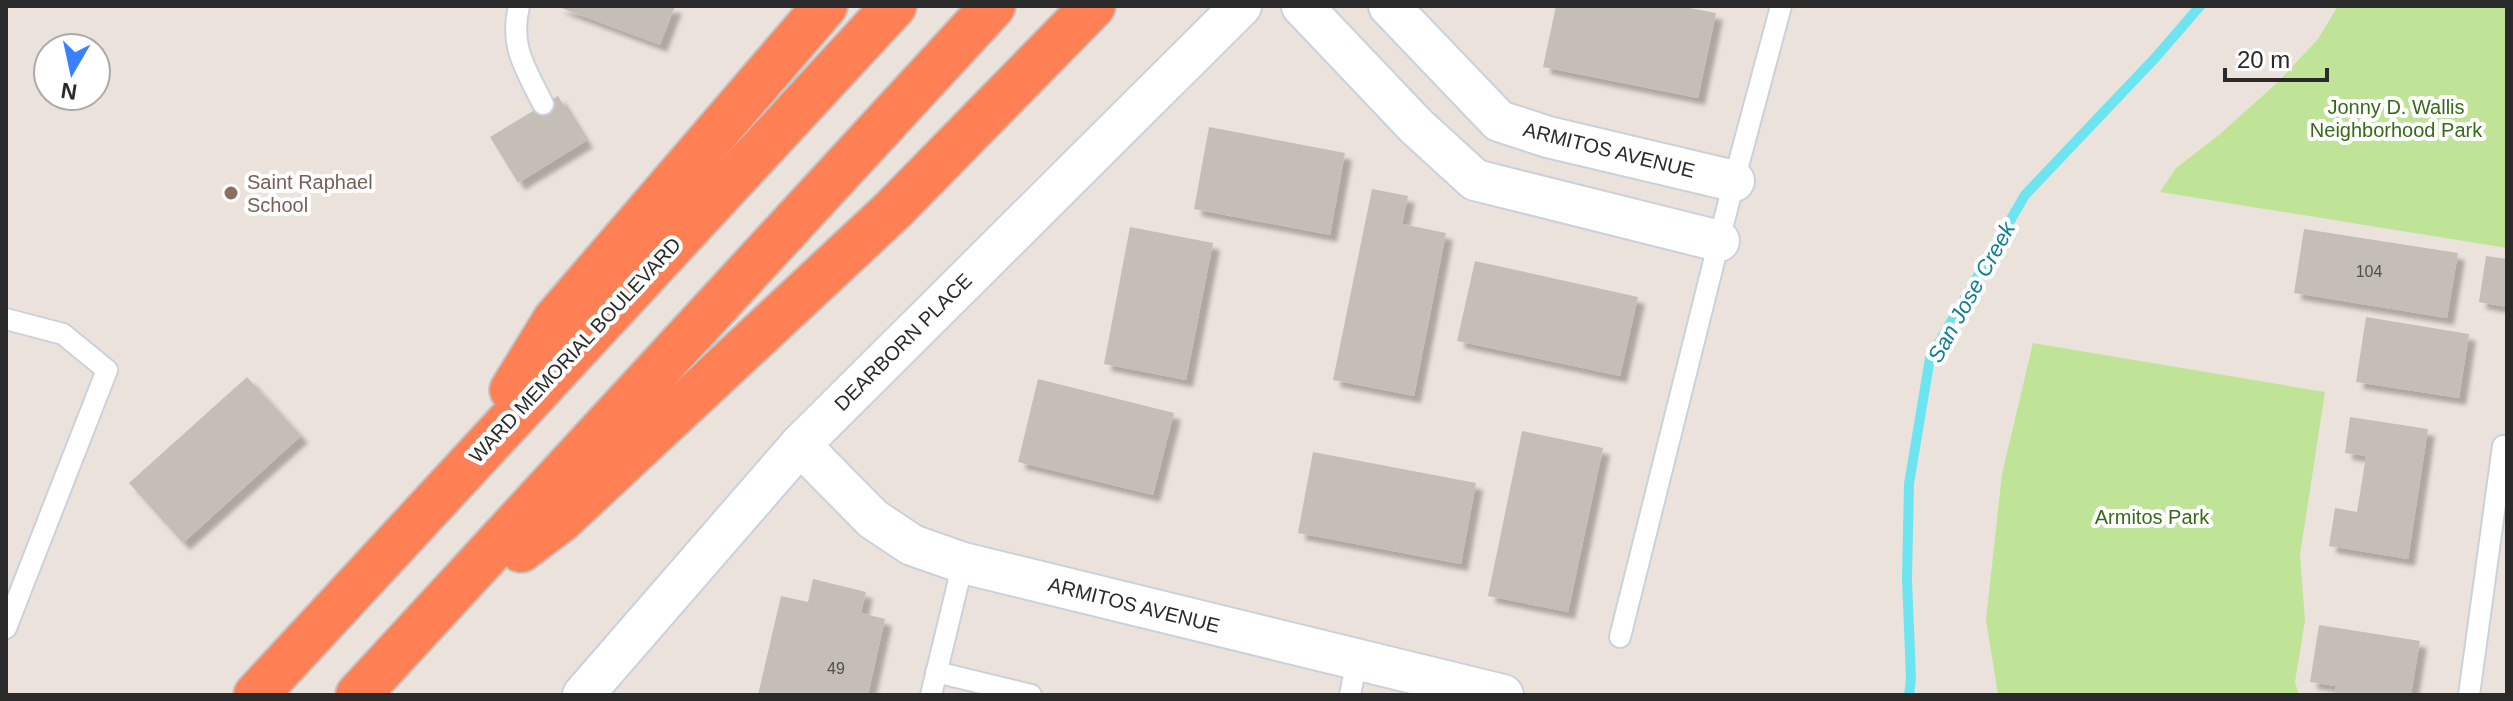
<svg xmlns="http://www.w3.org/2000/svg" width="2513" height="701" viewBox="0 0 2513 701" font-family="Helvetica,sans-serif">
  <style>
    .green { fill: #bfe497 }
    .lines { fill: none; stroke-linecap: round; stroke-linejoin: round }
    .stream { stroke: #6ce5f1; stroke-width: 10 }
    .building { fill: #c4beb7; filter: url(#shadow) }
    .service-casing { stroke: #cad1dc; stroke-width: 24 }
    .minor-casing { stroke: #cad1dc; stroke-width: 44 }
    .motorway-casing { stroke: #c3c3c3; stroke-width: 48 }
    .service { stroke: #fff; stroke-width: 20 }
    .minor { stroke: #fff; stroke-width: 40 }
    .motorway { stroke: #ff8054; stroke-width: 44 }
    .education-dot { fill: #8d6e63; stroke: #fff; stroke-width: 3 }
    .labels { text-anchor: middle; stroke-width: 8; stroke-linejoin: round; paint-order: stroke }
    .number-label { font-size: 16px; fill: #504f4d }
    .park-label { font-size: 20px; fill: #376918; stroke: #fff }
    .street-label { font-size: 20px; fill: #2a2a2a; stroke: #fff }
    .education-label { font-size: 20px; fill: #785e54; stroke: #fff; text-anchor: start }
    .water-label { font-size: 22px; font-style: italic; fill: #0b7f96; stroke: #fff }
  </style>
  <defs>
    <filter id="shadow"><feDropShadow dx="7" dy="7" stdDeviation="2" flood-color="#0004"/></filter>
  </defs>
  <rect width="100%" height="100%" fill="#ece2dc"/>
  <g class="green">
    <polygon points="2338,6 2507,6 2507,248 2160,192 2176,168 2219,135 2279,81 2318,39"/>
    <polygon points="2033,343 2325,392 2300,555 2305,620 2295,682 2299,695 1998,695 1986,620 2002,474"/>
  </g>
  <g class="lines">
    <polyline class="stream" points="1909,695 1911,679 1907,578 1909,484 1930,358 2025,195 2156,57 2200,6"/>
  </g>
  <g class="building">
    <polygon points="556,6 675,6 660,45"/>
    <polygon points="1556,6 1679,6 1716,13 1698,98 1543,67"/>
    <polygon points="558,96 586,141 518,183 490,137"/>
    <polygon points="1209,127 1345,153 1330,235 1194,209"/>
    <polygon points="1372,189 1408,196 1402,224 1446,233 1414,396 1333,380"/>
    <polygon points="1130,227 1213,243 1186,380 1104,364"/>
    <polygon points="2304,229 2458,253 2447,318 2294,293"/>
    <polygon points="2486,256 2507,259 2507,307 2479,302"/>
    <polygon points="1475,261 1638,297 1620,376 1457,341"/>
    <polygon points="2366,317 2469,334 2459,398 2356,382"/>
    <polygon points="247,377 301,436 183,543 129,483"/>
    <polygon points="1038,379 1174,413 1153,495 1018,462"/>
    <polygon points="2350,417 2428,429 2408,559 2329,546 2335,508 2357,512 2366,456 2345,453"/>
    <polygon points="1522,431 1603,448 1568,612 1488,596"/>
    <polygon points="1313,452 1476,483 1461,564 1298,533"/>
    <polygon points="813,579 866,592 861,613 885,619 868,695 758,695 781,596 808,602"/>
    <polygon points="2319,625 2420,641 2411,695 2335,695 2336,686 2310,682"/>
  </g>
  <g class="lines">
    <defs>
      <g id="service">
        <path d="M519,6C509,47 526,69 543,104"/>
        <polyline points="6,319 63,334 107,370 6,628"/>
        <polyline points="1620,637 1734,181 1781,6"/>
        <polyline points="936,672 1031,695"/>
        <polyline points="931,695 963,563"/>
        <polyline points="1350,695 1357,660"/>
        <polyline points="2469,695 2503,446"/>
      </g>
      <g id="minor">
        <polyline points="1302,6 1416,126 1475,180 1719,241"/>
        <polyline points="1389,6 1499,121 1548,137 1734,181"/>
        <polyline points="800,445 873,519 912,545 963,563 1503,695"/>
        <polyline points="583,695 800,445 1241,6"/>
      </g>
      <g id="motorway">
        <polyline points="512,390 555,320 825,6"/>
        <polyline points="521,550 561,520 893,210 1093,6"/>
        <polyline points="256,695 894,6"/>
        <polyline points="358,695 993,6"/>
      </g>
    </defs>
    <use href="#service" class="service-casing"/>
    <use href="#minor" class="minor-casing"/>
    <use href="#motorway" class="motorway-casing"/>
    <use href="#service" class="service"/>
    <use href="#minor" class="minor"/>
    <use href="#motorway" class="motorway"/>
  </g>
  <circle class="education-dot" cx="231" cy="193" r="8"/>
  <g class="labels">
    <g class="number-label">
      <text x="2369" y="277">104</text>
      <text x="836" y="674">49</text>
    </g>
    <g class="park-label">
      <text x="2396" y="114">Jonny D. Wallis<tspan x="2396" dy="23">Neighborhood Park</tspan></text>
      <text x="2152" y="524">Armitos Park</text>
    </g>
    <g class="street-label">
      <text transform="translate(1609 150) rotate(14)" y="7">ARMITOS AVENUE</text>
      <text transform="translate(903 342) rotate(-45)" y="7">DEARBORN PLACE</text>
      <text transform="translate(575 350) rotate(-47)" y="7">WARD MEMORIAL BOULEVARD</text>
      <text transform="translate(1134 605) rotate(14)" y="7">ARMITOS AVENUE</text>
    </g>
    <g class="education-label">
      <text x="247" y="189">Saint Raphael<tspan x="247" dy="23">School</tspan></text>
    </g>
    <g class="water-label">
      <text transform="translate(1971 292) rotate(-61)" y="8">San Jose Creek</text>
    </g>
  </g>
  <rect width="2513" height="701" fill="none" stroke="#2a2a2a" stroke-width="16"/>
  <g transform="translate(72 72) rotate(189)"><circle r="38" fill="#ffffff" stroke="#aaaaaa" stroke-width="2"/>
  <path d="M0-6L14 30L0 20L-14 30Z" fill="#3880fd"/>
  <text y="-12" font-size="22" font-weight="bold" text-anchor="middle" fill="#2a2a2a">N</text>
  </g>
  <path d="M2225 68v12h102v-12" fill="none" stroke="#2a2a2a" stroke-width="4"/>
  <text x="2237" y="68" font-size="24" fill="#2a2a2a" stroke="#ffffff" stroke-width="6" paint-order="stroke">20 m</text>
</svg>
